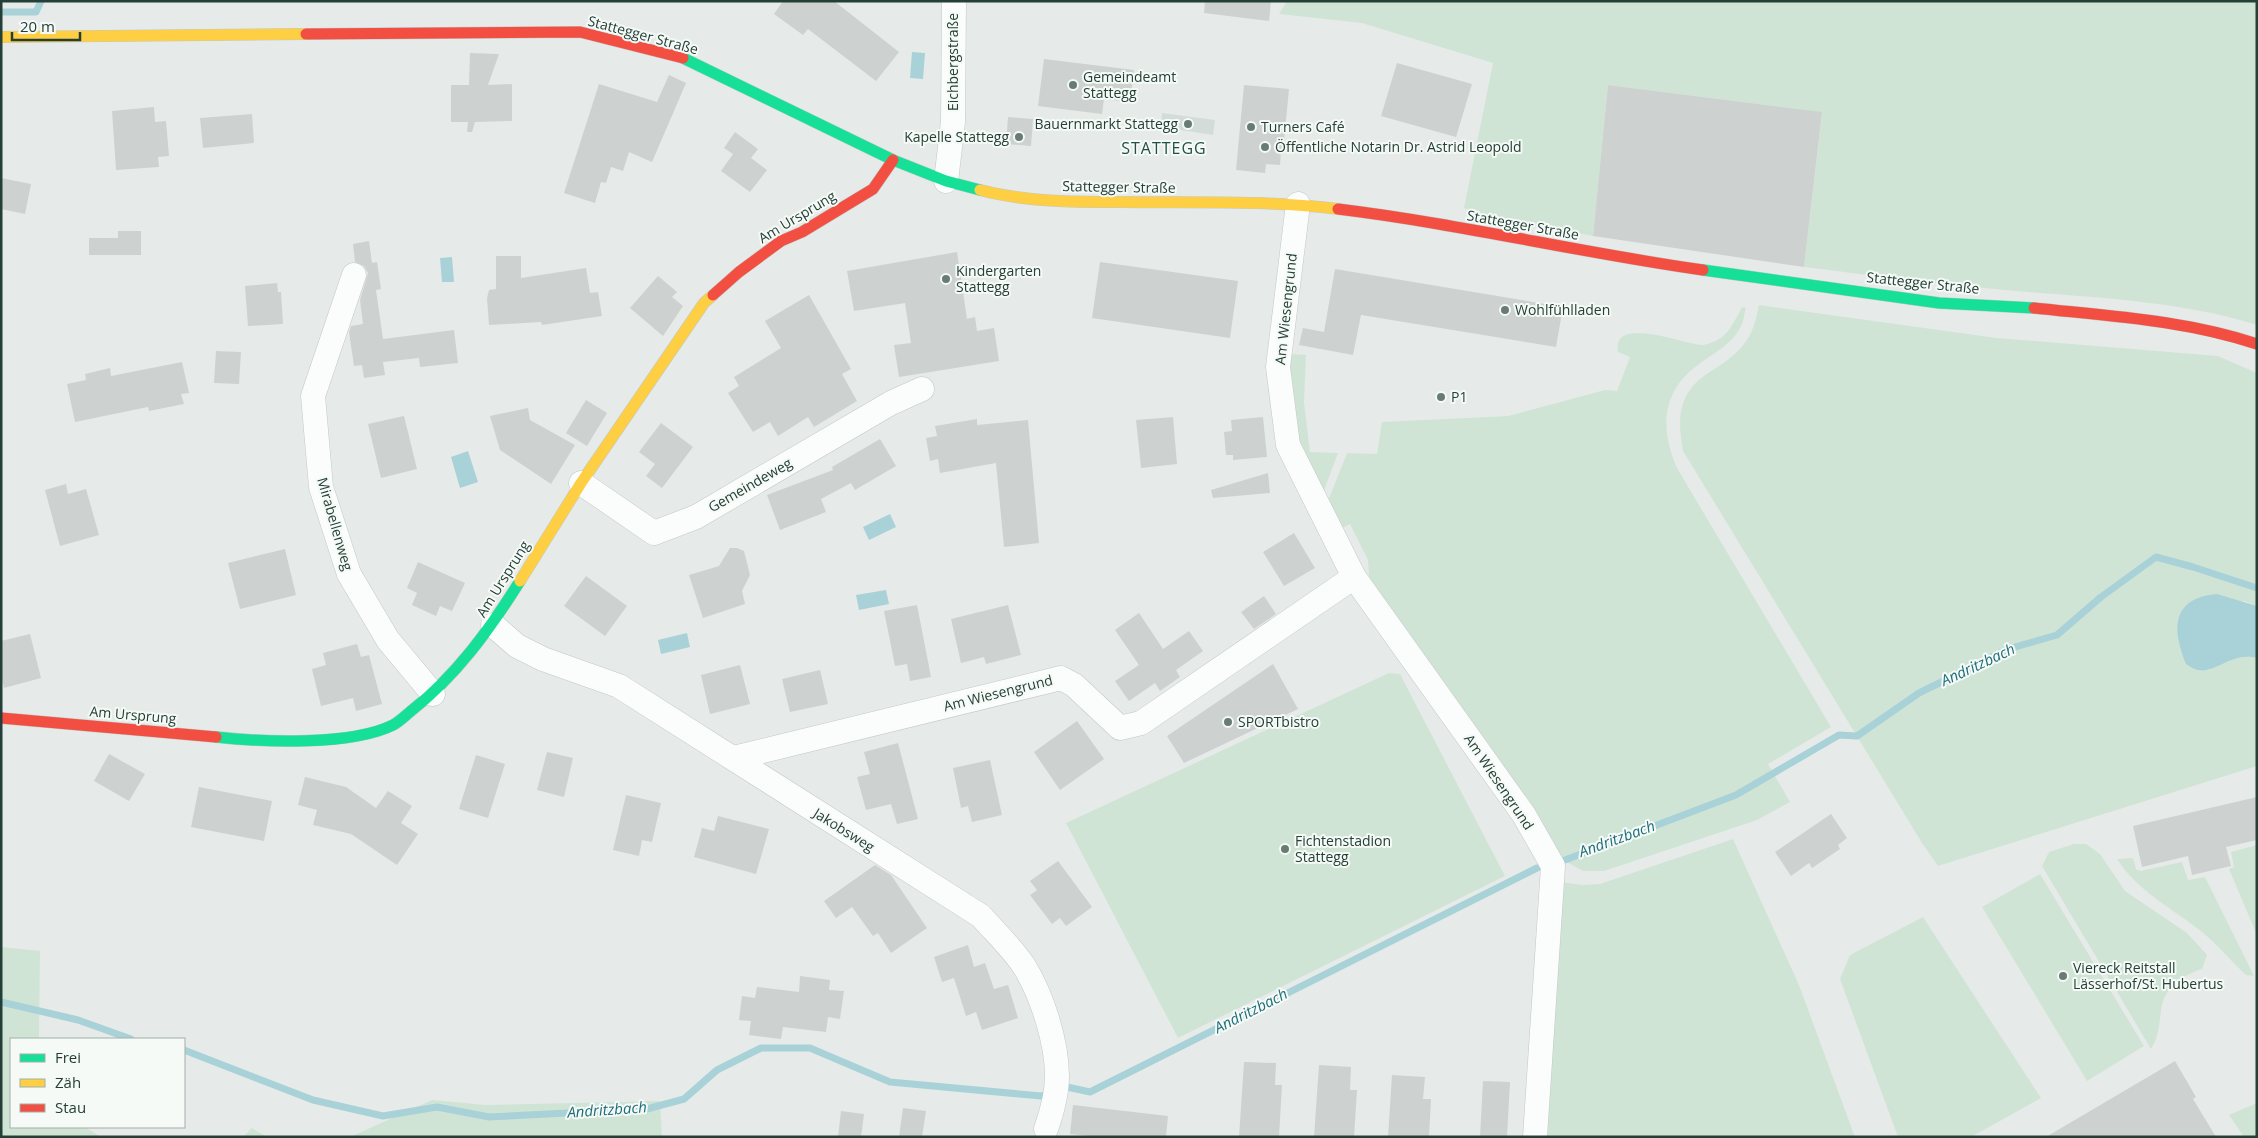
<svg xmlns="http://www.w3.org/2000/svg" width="2258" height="1138" viewBox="0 0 2258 1138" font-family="'Open Sans',sans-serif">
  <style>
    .built { fill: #d4dcd9 }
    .green { fill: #d0e4d6 }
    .water { fill: #a8d2d8 }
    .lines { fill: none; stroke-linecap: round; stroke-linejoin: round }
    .stream { stroke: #a8d2d8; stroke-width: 7 }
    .building { fill: #cdd2d0 }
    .street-casing { stroke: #c3c8c6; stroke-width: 25 }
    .fast-casing { stroke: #c2c9c6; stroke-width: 12 }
    .slow-casing { stroke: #c2c9c6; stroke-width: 12 }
    .jam-casing { stroke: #c2c9c6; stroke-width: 12 }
    .street { stroke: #fbfcfc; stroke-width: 24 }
    .fast { stroke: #16e098; stroke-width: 11 }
    .slow { stroke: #ffcf43; stroke-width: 11 }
    .jam { stroke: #f24e42; stroke-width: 11 }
    .poi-dot { fill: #687b75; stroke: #f5faf7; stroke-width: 2 }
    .labels { text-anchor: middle; stroke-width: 4; stroke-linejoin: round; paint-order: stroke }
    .street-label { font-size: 14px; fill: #243f37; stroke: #f5faf7 }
    .poi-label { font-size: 14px; fill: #243f37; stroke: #f5faf7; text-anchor: start }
    .water-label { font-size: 15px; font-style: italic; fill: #1e6d7a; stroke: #f5faf7 }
    .quarter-label { font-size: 16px; letter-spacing: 1px; fill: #205144; stroke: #f5faf7 }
  </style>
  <rect width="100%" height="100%" fill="#e6ebe9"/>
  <polygon class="built" points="1162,113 1215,120 1213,135 1161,127"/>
  <g class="green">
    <path d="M1287,1H2257V325C2179,301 2097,298 2016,291C1945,285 1875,276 1804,267L1822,113L1798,109L1608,85L1593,236L1484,215L1464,208L1493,63L1362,23L1279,14Z"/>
    <path d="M1759,305L1997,338L2218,356L2257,373V606L2244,601L2185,606C2173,626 2178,644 2186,664C2190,666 2194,669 2197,670C2215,674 2233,651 2257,658V766L1938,866L1922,843L1683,451C1677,418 1678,393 1708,373C1721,365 1735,356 1744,344C1753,333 1756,319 1759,305Z"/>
    <path d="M1742,307L1746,308C1744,314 1744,321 1741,326C1732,345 1713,353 1698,365C1661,392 1660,429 1677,468L1831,727L1768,764L1790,802L1757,820L1604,871H1583L1556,856L1370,589L1368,560L1350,524L1338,530L1326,506L1347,453L1377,454L1382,422L1508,416L1605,390L1617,391L1630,357L1618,352C1611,314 1686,345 1702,345C1705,345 1710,343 1713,342C1728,337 1735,320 1742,307Z"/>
    <polygon points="1289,354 1306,355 1304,402 1310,452 1338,453 1320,501 1290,421"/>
    <polygon points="1389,673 1400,674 1505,876 1178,1038 1066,823"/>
    <polygon points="1733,839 1799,985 1855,1137 1542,1137 1561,882 1582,885 1600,884"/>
    <path d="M2074,844H2086L2100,854L2125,891L2187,933L2207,955L2202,969C2181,976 2164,987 2161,1011C2159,1026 2159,1036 2151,1049L2042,866L2049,852Z"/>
    <polygon points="2257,845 2257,935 2229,869 2234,867 2231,852"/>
    <path d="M2133,858L2136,869L2140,871L2182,862L2188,880L2205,877L2254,976L2246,975C2231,961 2218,945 2202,932C2172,908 2137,891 2117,859Z"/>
    <polygon points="2040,874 2144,1046 2087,1081 1982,907"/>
    <polygon points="1923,917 2041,1098 1971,1137 1898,1137 1840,979 1850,955"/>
    <polygon points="1,947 40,951 39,1039 11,1039 11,1127 85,1127 101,1137 1,1137"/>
    <polygon points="432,1100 486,1105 660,1101 662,1137 350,1137"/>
    <polygon points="2257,1103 2257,1137 2244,1137 2229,1115"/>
    <polygon points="252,1128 267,1137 243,1137"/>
  </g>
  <g class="water">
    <polygon points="912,52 925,53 923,79 910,78"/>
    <polygon points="452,257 454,282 442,282 440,258"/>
    <polygon points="468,451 478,482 460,488 451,457"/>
    <polygon points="890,514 896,527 869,540 863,527"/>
    <polygon points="886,590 889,604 859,610 856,595"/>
    <path d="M2217,594L2257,606V658C2233,651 2215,674 2197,670C2194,669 2189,666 2186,664C2172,629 2171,598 2217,594Z"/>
    <polygon points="687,633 690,647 661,654 658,640"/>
  </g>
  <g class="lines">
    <g class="stream">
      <polyline points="1,12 36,12 41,1"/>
      <polyline points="1,1002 78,1020 131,1039"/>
      <polyline points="184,1050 313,1100 383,1116 437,1107 489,1117 647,1109 684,1099 717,1070 761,1048 810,1048 890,1082 1041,1096 1067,1087 1090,1092 1537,868 1565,860 1736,795 1839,735 1857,736 1919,693 2008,649 2057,635 2101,597 2156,557 2193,567 2257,588"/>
    </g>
  </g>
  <g class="building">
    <polygon points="783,1 834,1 899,52 876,81 808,29 803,35 774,14"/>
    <polygon points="1205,1 1271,1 1269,21 1204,13"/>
    <polygon points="470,53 499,54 488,85 512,84 512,121 475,122 472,132 467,132 468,122 451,122 451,85 469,85"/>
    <polygon points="1044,59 1134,70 1130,102 1104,99 1102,114 1038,106"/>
    <polygon points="1397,63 1472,84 1456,137 1381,116"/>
    <polygon points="669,75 686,83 652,162 629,152 623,171 611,167 606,183 601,182 595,203 564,193 599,84 657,102"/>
    <polygon points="1244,85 1289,89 1283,151 1281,151 1280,165 1266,164 1265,173 1236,170"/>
    <polygon points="1608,85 1822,112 1804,267 1593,236"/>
    <polygon points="154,107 155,122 166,121 169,156 158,157 159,167 116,170 112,111"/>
    <polygon points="252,114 254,143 203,148 200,118"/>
    <polygon points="1008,117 1033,119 1031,146 1006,144"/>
    <polygon points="735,132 758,149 751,158 767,170 750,192 721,171 733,154 724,148"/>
    <polygon points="1,178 31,184 25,214 1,209"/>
    <polygon points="118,231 141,231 141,255 89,255 89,238 118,238"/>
    <polygon points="369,241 372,263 377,262 381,289 376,290 383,339 454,330 458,363 420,367 419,358 383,362 385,375 364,378 362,365 354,366 349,332 351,326 363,324 360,300 368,273 364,266 355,262 353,244"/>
    <polygon points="957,252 967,319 975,317 977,331 994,328 999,361 899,377 894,345 911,343 905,303 854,311 847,271"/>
    <polygon points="496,256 521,256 521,278 586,268 590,293 598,292 602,316 542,325 541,322 489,325 487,298 489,290 496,289"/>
    <polygon points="1100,262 1238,281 1230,338 1092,318"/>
    <polygon points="1335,269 1563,307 1556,347 1361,315 1353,355 1299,345 1303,328 1324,332"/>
    <polygon points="658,276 677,292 672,297 683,306 663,336 630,308"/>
    <polygon points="277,283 278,292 281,292 283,324 248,326 245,286"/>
    <polygon points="809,295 851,369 842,374 857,401 814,427 808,417 778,436 770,422 753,432 728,393 739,386 734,377 781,348 765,321"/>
    <polygon points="216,351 241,352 239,384 214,383"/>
    <polygon points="182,362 189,393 181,394 184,404 149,411 148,407 75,422 67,384 86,380 85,374 110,368 111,376"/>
    <polygon points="586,400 607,413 587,446 566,433"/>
    <polygon points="528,408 530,420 575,445 551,484 500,450 490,416"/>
    <polygon points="404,416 417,469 381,478 368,424"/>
    <polygon points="1173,417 1177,464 1141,468 1136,420"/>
    <polygon points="1263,417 1267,457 1233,460 1233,455 1226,455 1224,432 1232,431 1231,420"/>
    <polygon points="977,419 977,425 1028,420 1039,543 1004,547 996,463 940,473 938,459 930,461 926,438 937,436 935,426"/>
    <polygon points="661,423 693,447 662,488 646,476 655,464 639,452"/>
    <polygon points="880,439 896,466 855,490 851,483 821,499 826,512 780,530 767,495 833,470 832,467"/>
    <polygon points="1268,473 1270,493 1213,498 1211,490"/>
    <polygon points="66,484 68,494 86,489 99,535 60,546 45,490"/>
    <polygon points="1294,533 1315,568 1284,586 1263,552"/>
    <polygon points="730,548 737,548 744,551 750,575 742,591 745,604 703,618 689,575 719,566"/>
    <polygon points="285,549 296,595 240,609 228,563"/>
    <polygon points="418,562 465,583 452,611 440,606 436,616 412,605 417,593 407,588"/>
    <polygon points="586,576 627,606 605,636 564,606"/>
    <polygon points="1264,596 1276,614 1254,629 1241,612"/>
    <polygon points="917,605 931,677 910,681 907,664 895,666 884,611"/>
    <polygon points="1008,605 1021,655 986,664 984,657 961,663 951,619"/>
    <polygon points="1139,613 1163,649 1189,631 1203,651 1176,670 1180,677 1160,691 1155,683 1129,701 1115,681 1139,665 1115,630"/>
    <polygon points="30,634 41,678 4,688 1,675 1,641"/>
    <polygon points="357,644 361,657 369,655 382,704 356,711 353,698 321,706 312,669 326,665 323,653"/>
    <polygon points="1273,664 1298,709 1184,763 1167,736"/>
    <polygon points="740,665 750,704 710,714 701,675"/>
    <polygon points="820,670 828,704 790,712 782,679"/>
    <polygon points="1077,721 1104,759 1060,790 1034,752"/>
    <polygon points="898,743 918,819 897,824 891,804 866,810 857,777 870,774 864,752"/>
    <polygon points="547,752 573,758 564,797 537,790"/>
    <polygon points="109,754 145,774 129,801 94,781"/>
    <polygon points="476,755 505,764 488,818 459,809"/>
    <polygon points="990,760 1002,815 972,822 968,806 961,808 953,768"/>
    <polygon points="305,777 346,787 376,808 388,791 412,806 401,823 418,834 397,865 351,834 313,825 317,810 298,805"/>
    <polygon points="199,787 272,801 264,841 191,827"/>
    <polygon points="626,795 661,803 652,842 642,840 639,856 613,850"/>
    <polygon points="2257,797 2257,840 2226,847 2231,866 2192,875 2188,856 2142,867 2133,826"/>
    <polygon points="1831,814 1847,838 1838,845 1840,849 1812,868 1809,863 1791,876 1775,852"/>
    <polygon points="718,816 769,829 756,874 694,857 702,828 714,831"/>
    <polygon points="1058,861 1092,907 1066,926 1060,918 1052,924 1030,895 1037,890 1030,881"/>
    <polygon points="875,865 891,875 927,928 891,953 878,933 873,936 852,907 836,918 824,901"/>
    <polygon points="968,945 974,967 985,963 994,989 1008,985 1018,1018 982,1030 976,1012 966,1016 954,978 942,982 934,957"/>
    <polygon points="800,976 830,980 829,990 844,991 840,1019 828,1017 826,1032 783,1027 781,1039 749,1035 751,1021 739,1020 742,996 755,998 757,987 799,992"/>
    <polygon points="2175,1061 2196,1097 2193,1099 2216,1137 2046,1137"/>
    <polygon points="1244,1062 1276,1063 1275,1085 1282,1085 1279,1137 1239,1137"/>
    <polygon points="1319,1065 1351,1067 1350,1090 1357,1090 1354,1137 1314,1137"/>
    <polygon points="1392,1075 1425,1077 1423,1099 1431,1099 1429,1137 1388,1137"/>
    <polygon points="1483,1081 1510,1082 1507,1137 1480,1137"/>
    <polygon points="1073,1105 1168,1116 1166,1137 1100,1137 1070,1134"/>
    <polygon points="903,1108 926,1111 922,1137 899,1137"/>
    <polygon points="841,1111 864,1114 861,1137 838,1137"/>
  </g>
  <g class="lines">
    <defs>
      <g id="street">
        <polyline points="946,181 953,122 954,1"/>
        <polyline points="1298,204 1278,367 1288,445 1354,577 1524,815 1553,866 1535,1137"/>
        <polyline points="354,275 313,396 321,487 349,574 388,640 433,694"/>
        <polyline points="581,483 654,533 696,517 891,403 922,389"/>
        <path d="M493,625L517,646L543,659L619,686L981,916C995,932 1012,948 1024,966C1042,995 1057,1042 1057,1076C1057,1094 1052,1112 1046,1129"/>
        <polyline points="734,758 1061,678 1074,685 1120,728 1141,723 1354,577"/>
      </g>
      <g id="fast">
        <polyline points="683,58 893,160 946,181 980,190"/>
        <polyline points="1703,270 1939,303 2034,308"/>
        <path d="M216,737C262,742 351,746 393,725C399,722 405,716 411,711C456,676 490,629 520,581"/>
      </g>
      <g id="slow">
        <polyline points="1,37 306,34"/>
        <path d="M980,190C1026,202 1073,202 1121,202C1193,203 1266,200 1338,209"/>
        <polyline points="520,581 581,483 704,303 713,295"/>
      </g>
      <g id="jam">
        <polyline points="306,34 580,32 683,58"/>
        <path d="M1338,209C1461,224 1581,253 1703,270"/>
        <polyline points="713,295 739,272 781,241 802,232 873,189 893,160"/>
        <path d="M2034,308C2109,316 2185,320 2257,344"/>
        <polyline points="1,718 216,737"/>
      </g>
    </defs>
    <use href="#street" class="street-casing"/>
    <use href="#fast" class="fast-casing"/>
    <use href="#slow" class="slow-casing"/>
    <use href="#jam" class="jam-casing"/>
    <use href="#street" class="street"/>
    <use href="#fast" class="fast"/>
    <use href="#slow" class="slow"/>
    <use href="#jam" class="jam"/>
  </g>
  <g class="poi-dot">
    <circle cx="1073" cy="85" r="5"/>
    <circle cx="1188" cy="124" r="5"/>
    <circle cx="1251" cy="127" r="5"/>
    <circle cx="1019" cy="137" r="5"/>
    <circle cx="1265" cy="147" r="5"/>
    <circle cx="946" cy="279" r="5"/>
    <circle cx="1505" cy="310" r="5"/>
    <circle cx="1441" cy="397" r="5"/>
    <circle cx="1228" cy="722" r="5"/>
    <circle cx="1285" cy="849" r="5"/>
    <circle cx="2063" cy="976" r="5"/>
  </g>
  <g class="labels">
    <g class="street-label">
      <text transform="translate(643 35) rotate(15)" y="5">Stattegger Straße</text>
      <text transform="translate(953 62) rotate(-90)" y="5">Eichbergstraße</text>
      <text transform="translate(1119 187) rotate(1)" y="5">Stattegger Straße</text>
      <text transform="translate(797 217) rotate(-31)" y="5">Am Ursprung</text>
      <text transform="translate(1523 225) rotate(10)" y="5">Stattegger Straße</text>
      <text transform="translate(1923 283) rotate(6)" y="5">Stattegger Straße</text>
      <text transform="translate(1286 309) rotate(-84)" y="5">Am Wiesengrund</text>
      <text transform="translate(750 485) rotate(-30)" y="5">Gemeindeweg</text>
      <text transform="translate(335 524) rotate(74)" y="5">Mirabellenweg</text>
      <text transform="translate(503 579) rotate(-58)" y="5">Am Ursprung</text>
      <text transform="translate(998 693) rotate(-14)" y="5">Am Wiesengrund</text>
      <text transform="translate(133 715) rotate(5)" y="5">Am Ursprung</text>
      <text transform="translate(1499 782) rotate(56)" y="5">Am Wiesengrund</text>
      <text transform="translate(844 830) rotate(32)" y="5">Jakobsweg</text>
    </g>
    <g class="poi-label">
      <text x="1083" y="82">Gemeindeamt<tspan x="1083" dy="16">Stattegg</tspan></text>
      <text x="1178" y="129" text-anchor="end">Bauernmarkt Stattegg</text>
      <text x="1261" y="132">Turners Café</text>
      <text x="1009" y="142" text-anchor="end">Kapelle Stattegg</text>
      <text x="1275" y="152">Öffentliche Notarin Dr. Astrid Leopold</text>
      <text x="956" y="276">Kindergarten<tspan x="956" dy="16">Stattegg</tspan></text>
      <text x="1515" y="315">Wohlfühlladen</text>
      <text x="1451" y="402">P1</text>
      <text x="1238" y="727">SPORTbistro</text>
      <text x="1295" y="846">Fichtenstadion<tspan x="1295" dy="16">Stattegg</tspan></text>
      <text x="2073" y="973">Viereck Reitstall<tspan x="2073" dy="16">Lässerhof/St. Hubertus</tspan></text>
    </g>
    <g class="water-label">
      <text transform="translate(1978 665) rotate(-25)" y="5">Andritzbach</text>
      <text transform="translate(1617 839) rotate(-20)" y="5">Andritzbach</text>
      <text transform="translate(1251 1011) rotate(-27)" y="5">Andritzbach</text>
      <text transform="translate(607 1110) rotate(-4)" y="5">Andritzbach</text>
    </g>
    <g class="quarter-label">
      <text x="1164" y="154">STATTEGG</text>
    </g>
  </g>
  <rect width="2258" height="1138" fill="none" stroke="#243f37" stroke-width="5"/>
  <rect x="10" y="1038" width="175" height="90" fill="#f5faf7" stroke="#a1afaa"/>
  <rect x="20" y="1054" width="25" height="8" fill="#16e098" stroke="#a1afaa"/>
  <text x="55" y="1063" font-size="15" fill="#243f37">Frei</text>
  <rect x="20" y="1079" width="25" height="8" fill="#ffcf43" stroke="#a1afaa"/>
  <text x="55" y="1088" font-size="15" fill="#243f37">Zäh</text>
  <rect x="20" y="1104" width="25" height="8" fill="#f24e42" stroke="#a1afaa"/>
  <text x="55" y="1113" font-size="15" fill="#243f37">Stau</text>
  <path d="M12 32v8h68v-8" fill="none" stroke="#243f37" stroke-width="2.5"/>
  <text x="20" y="32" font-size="15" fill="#243f37" stroke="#f5faf7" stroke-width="4" paint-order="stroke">20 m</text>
</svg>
